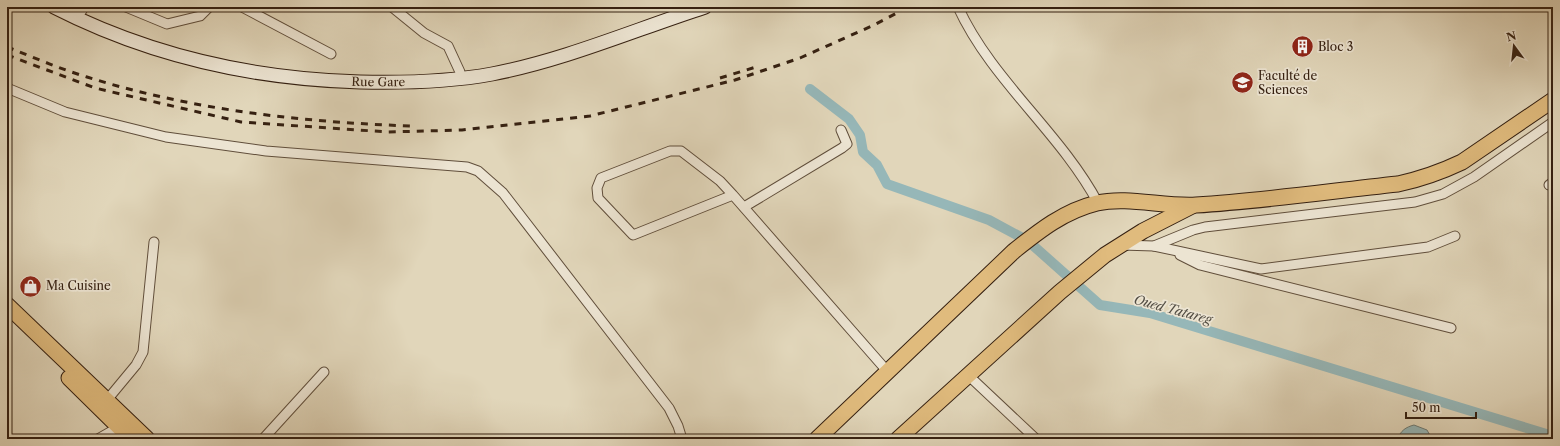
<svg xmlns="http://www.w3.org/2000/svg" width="1560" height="446" viewBox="0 0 1560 446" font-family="'Libre Caslon Text',serif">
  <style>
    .water { fill: #96b7b8; stroke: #6f7b75 }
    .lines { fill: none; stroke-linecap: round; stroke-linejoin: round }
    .canal { stroke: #96b7b8; stroke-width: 10 }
    .street-casing { stroke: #604e3b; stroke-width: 11 }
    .secondary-casing { stroke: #352011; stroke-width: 15 }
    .primary-casing { stroke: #352011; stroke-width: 17 }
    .street { stroke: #ece4d2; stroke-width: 9 }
    .secondary { stroke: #ece4d2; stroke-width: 13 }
    .primary { stroke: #e0bb7d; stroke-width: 15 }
    .rail { stroke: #352011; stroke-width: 3; stroke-dasharray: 7 7; stroke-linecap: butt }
    .labels { text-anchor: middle; stroke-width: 3.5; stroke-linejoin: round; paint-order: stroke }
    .poi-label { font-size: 12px; fill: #352011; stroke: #ece4d2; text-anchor: start }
    .street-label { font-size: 12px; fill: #352011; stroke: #ece4d2 }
    .water-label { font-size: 13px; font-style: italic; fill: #524d43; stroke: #ece4d2 }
  </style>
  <rect width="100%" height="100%" fill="#e1d6ba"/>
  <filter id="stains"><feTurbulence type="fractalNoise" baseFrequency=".005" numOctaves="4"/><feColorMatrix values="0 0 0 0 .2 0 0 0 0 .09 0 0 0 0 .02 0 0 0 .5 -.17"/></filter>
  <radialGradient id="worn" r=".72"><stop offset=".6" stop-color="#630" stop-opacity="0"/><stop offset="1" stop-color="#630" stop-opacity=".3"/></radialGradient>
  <path class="water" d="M1414,425L1427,430L1432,439H1398C1400,431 1406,427 1414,425Z"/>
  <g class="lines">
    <polyline class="canal" points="810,89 849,119 860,135 863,152 877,165 887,184 989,220 1028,241 1100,305 1150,313 1553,436"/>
    <defs>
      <g id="street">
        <polyline points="126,7 167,24 200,16 209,7"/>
        <polyline points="242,7 331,54"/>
        <polyline points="392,7 424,33 448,46 460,72"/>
        <path d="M958,7C992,81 1060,132 1098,203"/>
        <polyline points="81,12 84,7"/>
        <polyline points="7,88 65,112 166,137 266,151 467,167 478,171 503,193 669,408 678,426 682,439"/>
        <polyline points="1549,185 1553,182"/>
        <polyline points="733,195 633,235 598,198 597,188 601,178 670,151 681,151 720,181 733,195 887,371"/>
        <polyline points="744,207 842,148 847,144 841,130"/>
        <polyline points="1121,245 1154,246 1193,230 1205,227 1415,202 1443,194 1474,177 1553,122"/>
        <polyline points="1154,246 1261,269 1428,247 1455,236"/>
        <polyline points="1180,255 1200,265 1451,328"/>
        <polyline points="969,376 1036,439"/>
        <polyline points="107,400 136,365 143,352 154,242"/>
        <polyline points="98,439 119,427"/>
        <polyline points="263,439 324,372"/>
      </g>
      <g id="secondary">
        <path id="s1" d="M54,7C150,56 253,79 360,82C404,83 449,82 492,74C565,60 634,30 705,7"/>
      </g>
      <g id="primary">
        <polyline points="7,305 147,439"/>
        <polyline points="69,378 131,439"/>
        <path d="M817,439L1014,251C1039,231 1064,211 1097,203C1127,196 1164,207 1196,205C1264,201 1331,191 1398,184C1421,179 1441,172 1462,162L1553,100"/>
        <polyline points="898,439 1060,292 1105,255 1143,231 1192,206"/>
      </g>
    </defs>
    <use href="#street" class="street-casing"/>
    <use href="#secondary" class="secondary-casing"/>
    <use href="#primary" class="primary-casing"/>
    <use href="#street" class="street"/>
    <use href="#secondary" class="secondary"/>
    <use href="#primary" class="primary"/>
    <g class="rail">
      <path d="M7,47C33,57 60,69 87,77C192,110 301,122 411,126"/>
      <polyline points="7,55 95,88 241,122 388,132 462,130 590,116 735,80 800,58 874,25 908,7"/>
      <polyline points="720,78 756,67"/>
    </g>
  </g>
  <defs>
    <symbol id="building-disc" viewBox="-11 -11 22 22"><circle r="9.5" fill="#8f2418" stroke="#ece4d2"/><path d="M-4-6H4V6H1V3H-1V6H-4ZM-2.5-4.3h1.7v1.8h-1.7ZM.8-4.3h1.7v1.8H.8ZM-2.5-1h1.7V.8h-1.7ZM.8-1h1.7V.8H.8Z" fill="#fff"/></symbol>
    <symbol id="university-disc" viewBox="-11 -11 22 22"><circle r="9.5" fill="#8f2418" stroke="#ece4d2"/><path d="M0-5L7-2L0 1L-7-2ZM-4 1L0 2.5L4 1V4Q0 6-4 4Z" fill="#fff"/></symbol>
    <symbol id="shop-disc" viewBox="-11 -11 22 22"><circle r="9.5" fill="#8f2418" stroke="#ece4d2"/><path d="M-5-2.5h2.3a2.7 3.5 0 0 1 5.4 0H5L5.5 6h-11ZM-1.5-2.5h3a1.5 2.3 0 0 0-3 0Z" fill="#fff"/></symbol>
  </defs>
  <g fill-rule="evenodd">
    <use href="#building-disc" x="1290" y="34" width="25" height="25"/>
    <use href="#university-disc" x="1230" y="70" width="25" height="25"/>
    <use href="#shop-disc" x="18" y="274" width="25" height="25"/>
  </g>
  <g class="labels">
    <g class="poi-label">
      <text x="1318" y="51">Bloc 3</text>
      <text x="1258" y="80">Faculté de<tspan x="1258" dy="14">Sciences</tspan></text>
      <text x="46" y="290">Ma Cuisine</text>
    </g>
    <g class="street-label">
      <text dy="4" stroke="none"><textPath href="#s1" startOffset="336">Rue Gare</textPath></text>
    </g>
    <g class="water-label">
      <text transform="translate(1173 309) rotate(15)" y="5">Oued Tatareg</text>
    </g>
  </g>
  <rect width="1560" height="446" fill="none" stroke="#e1d6ba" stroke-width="24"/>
  <rect x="8" y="8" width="1544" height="430" fill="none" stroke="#352011" stroke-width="2"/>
  <rect x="12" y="12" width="1536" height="422" fill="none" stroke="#352011"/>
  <g transform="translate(1514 46) rotate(345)" stroke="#ece4d2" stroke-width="3" paint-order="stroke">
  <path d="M0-3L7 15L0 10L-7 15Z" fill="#352011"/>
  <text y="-6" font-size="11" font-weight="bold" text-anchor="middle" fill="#352011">N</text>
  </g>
  <path d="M1406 412v6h70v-6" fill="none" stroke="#352011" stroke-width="2"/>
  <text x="1412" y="412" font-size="12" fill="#352011" stroke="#ece4d2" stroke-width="3" paint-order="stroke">50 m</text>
  <rect width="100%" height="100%" filter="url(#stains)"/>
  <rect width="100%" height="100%" fill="url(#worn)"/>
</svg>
